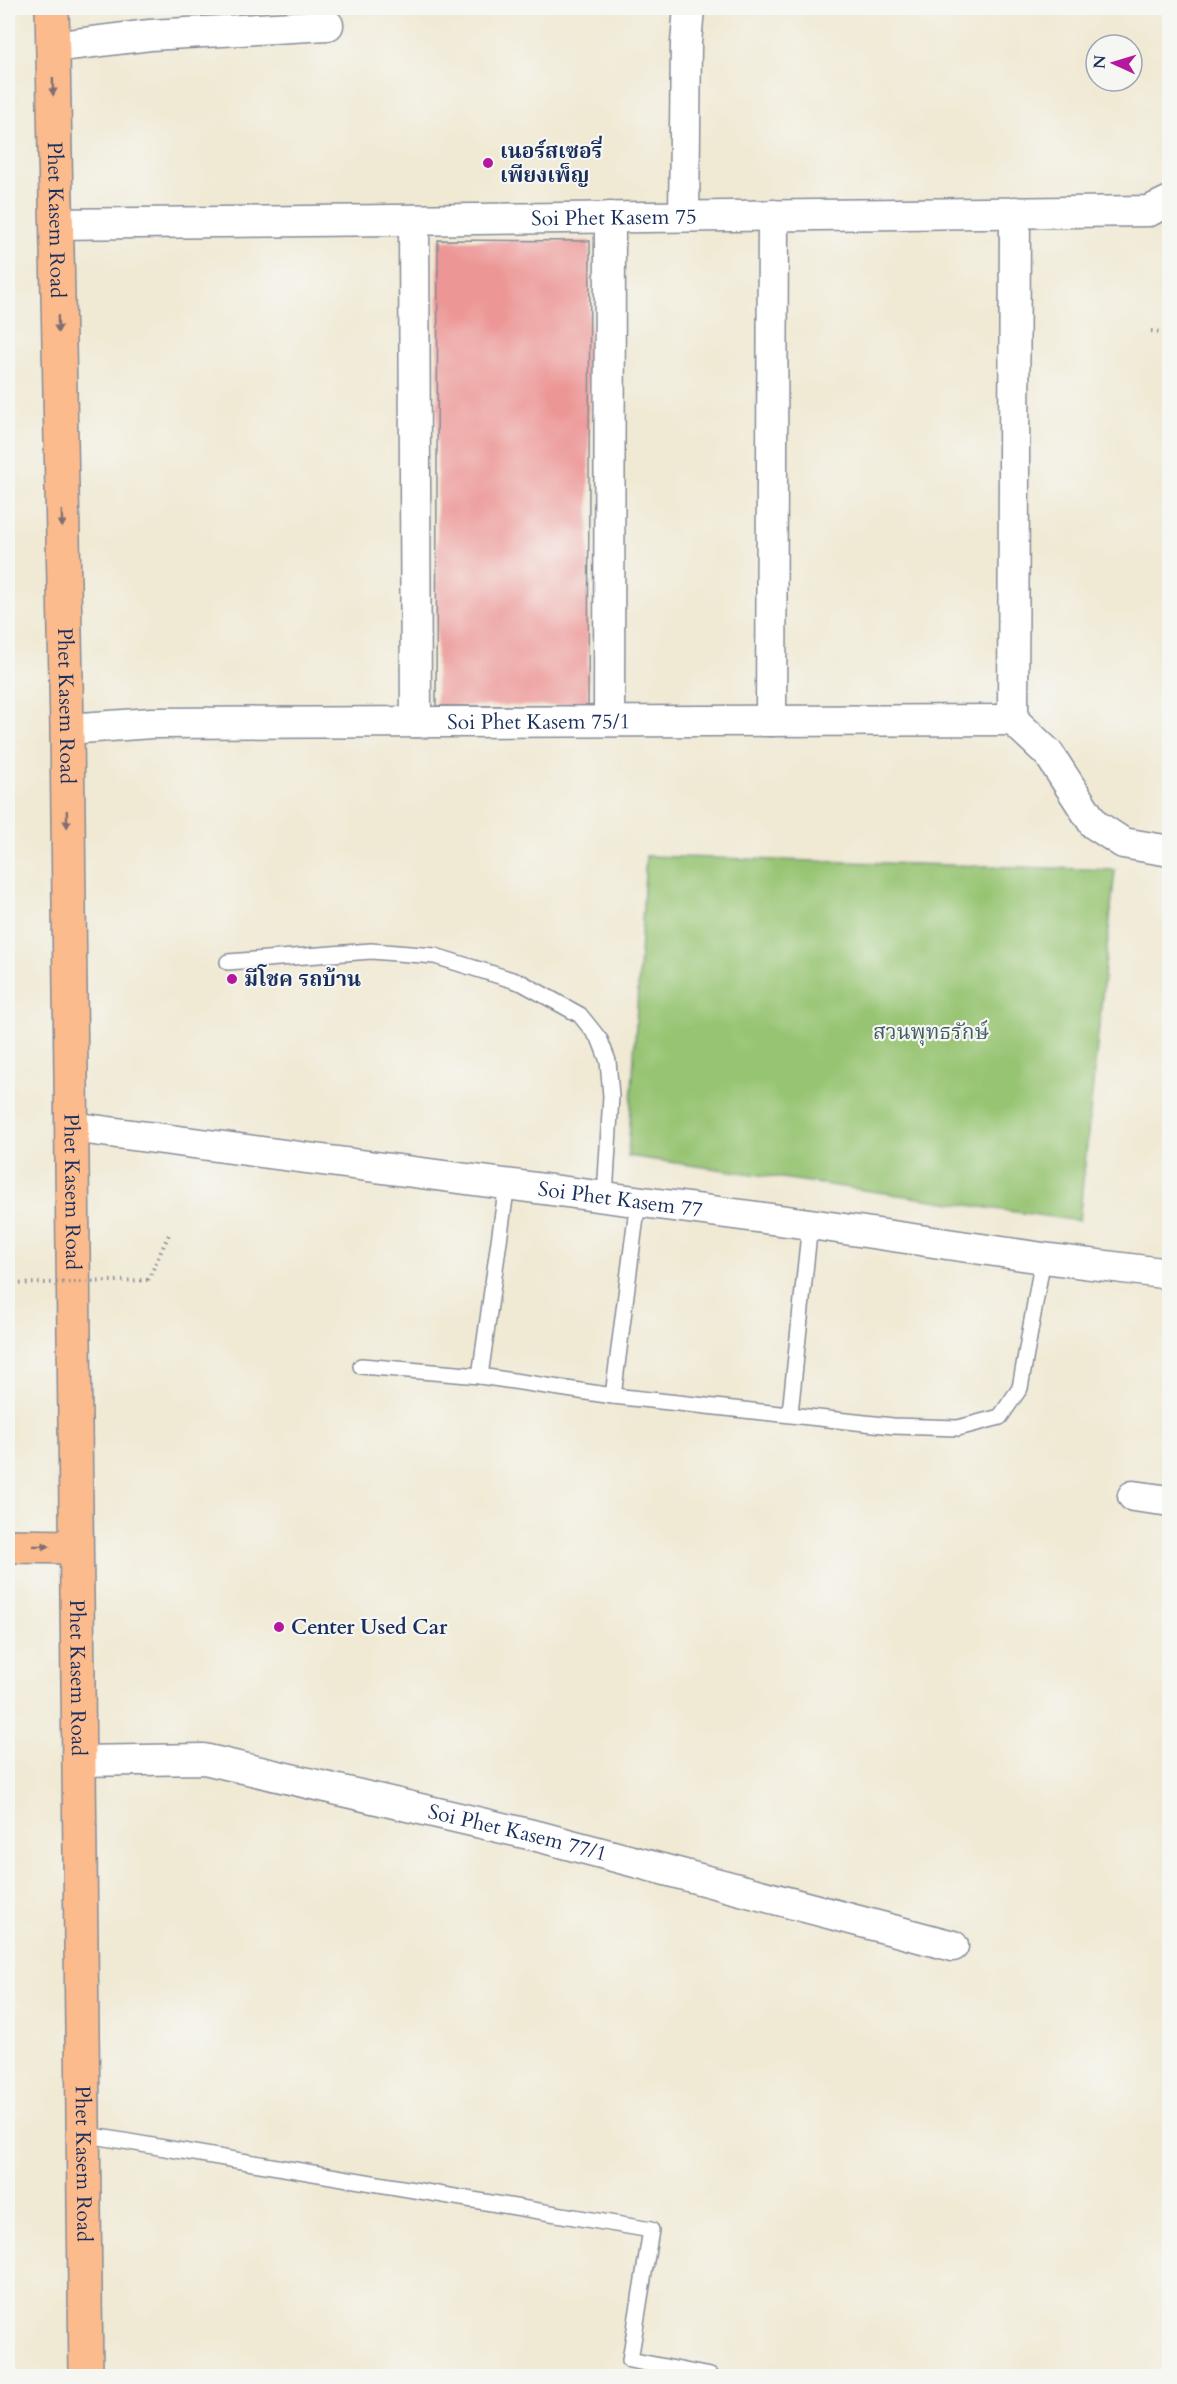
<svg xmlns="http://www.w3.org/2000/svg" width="1177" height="2384" viewBox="0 0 1177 2384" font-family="Cardo,'Noto Serif Thai',serif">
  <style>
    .green { fill: #97c472; stroke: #597a68; stroke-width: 1.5 }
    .building { fill: #ec9695 }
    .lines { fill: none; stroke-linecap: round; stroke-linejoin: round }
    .lane-casing { stroke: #868c98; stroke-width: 18 }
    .street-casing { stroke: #868c98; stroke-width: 33 }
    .primary-casing { stroke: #868c98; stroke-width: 36 }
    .path { stroke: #868c98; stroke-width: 4; stroke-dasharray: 1.5 4.5; stroke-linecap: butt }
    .lane { stroke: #fff; stroke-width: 15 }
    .street { stroke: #fff; stroke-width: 30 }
    .primary { stroke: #fbbb8c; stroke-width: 33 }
    .path-bridge { stroke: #868c98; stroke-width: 4; stroke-dasharray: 1.5 4.5; stroke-linecap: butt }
    .oneway { fill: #806e73 }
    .poi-dot { fill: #b5179e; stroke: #f6f6f2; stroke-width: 2 }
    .labels { text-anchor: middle; stroke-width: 4.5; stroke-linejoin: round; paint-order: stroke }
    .poi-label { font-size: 21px; font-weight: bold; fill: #1b2f5e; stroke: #f6f6f2; text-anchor: start }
    .street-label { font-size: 21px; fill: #1b2f5e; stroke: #f6f6f2 }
    .park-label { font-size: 21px; fill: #405c64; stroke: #f6f6f2 }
  </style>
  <rect width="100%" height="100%" fill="#f6f6f2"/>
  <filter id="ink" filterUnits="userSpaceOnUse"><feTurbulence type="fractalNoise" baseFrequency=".0167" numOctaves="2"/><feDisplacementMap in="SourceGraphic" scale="12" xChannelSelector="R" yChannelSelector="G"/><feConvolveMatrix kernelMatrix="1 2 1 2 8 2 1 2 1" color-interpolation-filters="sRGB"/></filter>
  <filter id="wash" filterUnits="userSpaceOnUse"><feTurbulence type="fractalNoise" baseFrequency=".008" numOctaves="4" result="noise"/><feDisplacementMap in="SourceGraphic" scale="24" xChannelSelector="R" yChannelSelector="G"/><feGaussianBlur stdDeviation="1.35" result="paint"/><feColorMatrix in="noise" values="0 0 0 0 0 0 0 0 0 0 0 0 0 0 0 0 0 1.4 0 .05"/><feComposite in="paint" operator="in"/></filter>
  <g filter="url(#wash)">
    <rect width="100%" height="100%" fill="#f0e9d3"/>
    <polygon class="green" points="646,856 1115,870 1079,1221 628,1156"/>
    <g id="blocks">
      <polygon class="building" points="438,240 590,241 588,706 436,706"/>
    </g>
  </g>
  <g filter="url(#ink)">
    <use href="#blocks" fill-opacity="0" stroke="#868c98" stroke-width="1.5"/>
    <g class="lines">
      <defs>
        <g id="lane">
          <polyline points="228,962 371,951 435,956 522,983 580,1015 600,1040 608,1061 611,1096 605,1196"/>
          <polyline points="361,1366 480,1376 613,1396 893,1426 958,1428 1000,1417 1020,1388 1043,1258"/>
          <polyline points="480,1376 507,1184"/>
          <polyline points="613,1396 638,1201"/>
          <polyline points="790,1413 810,1224"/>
          <polyline points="82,2134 651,2230 630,2360 710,2376"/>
        </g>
        <g id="street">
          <polyline points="52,47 150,35 328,25"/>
          <polyline points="684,216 686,43 689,8"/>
          <polyline points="414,220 416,722"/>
          <path id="s1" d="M56,224L1149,211L1170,201"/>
          <polyline points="1013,720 1015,212"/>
          <polyline points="1013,720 1049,754 1094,824 1123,843 1170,851"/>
          <polyline points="609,721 610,217"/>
          <polyline points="771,721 773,215"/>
          <path id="s2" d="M67,729L152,723L1013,720"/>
          <path id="s3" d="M71,1127L810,1224L1043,1258L1170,1274"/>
          <polyline points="1133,1496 1170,1501"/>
          <path id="s4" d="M78,1761L204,1759L537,1836L953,1946"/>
        </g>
        <g id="primary">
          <path id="s5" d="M52,8L67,729L86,2376"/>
          <polyline points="8,1546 75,1547"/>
        </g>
      </defs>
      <use href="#lane" class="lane-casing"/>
      <use href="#street" class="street-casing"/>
      <use href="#primary" class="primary-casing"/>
      <g class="path">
        <polyline points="1151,331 1170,333"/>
        <polyline points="148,1280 170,1232"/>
      </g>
      <use href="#lane" class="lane"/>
      <use href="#street" class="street"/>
      <use href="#primary" class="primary"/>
      <polyline class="path-bridge" points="8,1284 148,1280"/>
    </g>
    <defs><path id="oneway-solid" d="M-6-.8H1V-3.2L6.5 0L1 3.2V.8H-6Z" transform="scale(1.5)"/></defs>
    <g class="oneway">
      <use href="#oneway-solid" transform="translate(53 87) rotate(89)"/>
      <use href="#oneway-solid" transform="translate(58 324) rotate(89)"/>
      <use href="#oneway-solid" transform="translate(62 519) rotate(89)"/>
      <use href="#oneway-solid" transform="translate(67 819) rotate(89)"/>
      <use href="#oneway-solid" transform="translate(41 1546) rotate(1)"/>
    </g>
  </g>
  <g class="poi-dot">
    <circle cx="488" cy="163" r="6"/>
    <circle cx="232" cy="979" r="6"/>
    <circle cx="279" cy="1627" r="6"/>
  </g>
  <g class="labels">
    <g class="poi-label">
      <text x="500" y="158">เนอร์สเซอรี่<tspan x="500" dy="24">เพียงเพ็ญ</tspan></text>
      <text x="244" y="986">มีโชค รถบ้าน</text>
      <text x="291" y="1634">Center Used Car</text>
    </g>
    <g class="street-label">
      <text dy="7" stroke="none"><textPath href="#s1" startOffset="558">Soi Phet Kasem 75</textPath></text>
      <text dy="7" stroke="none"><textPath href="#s5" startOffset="212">Phet Kasem Road</textPath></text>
      <text dy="7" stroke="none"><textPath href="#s5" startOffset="698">Phet Kasem Road</textPath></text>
      <text dy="7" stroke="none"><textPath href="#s2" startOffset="472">Soi Phet Kasem 75/1</textPath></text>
      <text dy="7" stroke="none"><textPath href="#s5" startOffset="1184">Phet Kasem Road</textPath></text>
      <text dy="7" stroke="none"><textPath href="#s3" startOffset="554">Soi Phet Kasem 77</textPath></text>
      <text dy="7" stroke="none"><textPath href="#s5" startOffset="1670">Phet Kasem Road</textPath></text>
      <text dy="7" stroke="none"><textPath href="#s4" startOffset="448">Soi Phet Kasem 77/1</textPath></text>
      <text dy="7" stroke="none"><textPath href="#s5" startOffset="2156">Phet Kasem Road</textPath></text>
    </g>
    <g class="park-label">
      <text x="931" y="1039">สวนพุทธรักษ์</text>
    </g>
  </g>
  <rect width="1177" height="2384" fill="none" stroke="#f6f6f2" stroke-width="30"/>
  <g transform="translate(1114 63) rotate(274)"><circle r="28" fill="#f6f6f2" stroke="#9ea6b7" stroke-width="1.5"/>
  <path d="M0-4.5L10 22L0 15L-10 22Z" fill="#b5179e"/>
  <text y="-9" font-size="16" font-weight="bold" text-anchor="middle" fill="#1b2f5e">N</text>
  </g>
</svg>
